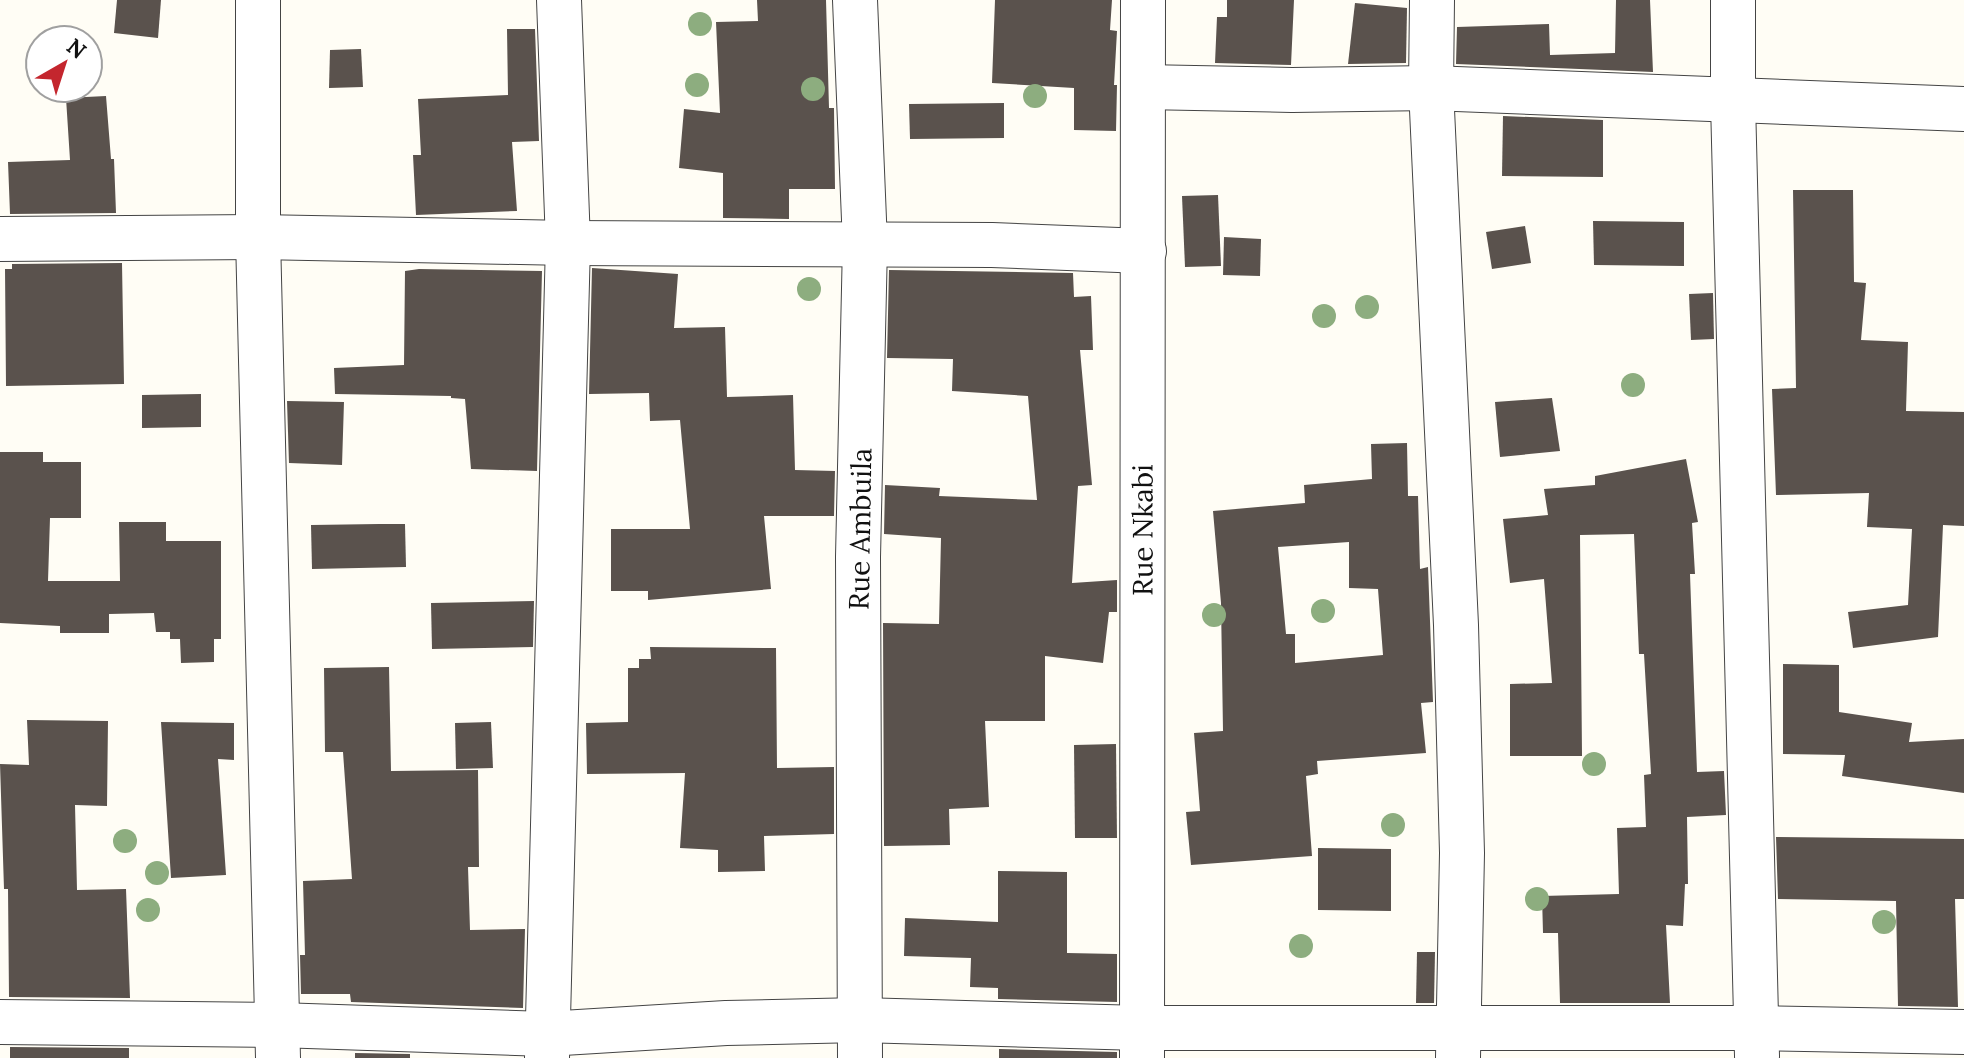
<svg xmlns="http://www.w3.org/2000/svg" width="1964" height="1058" viewBox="0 0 1964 1058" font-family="Lora,serif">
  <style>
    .building { fill: #5a524d; fill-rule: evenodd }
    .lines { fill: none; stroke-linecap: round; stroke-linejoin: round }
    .minor-casing { stroke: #444; stroke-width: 46 }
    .minor { stroke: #fff; stroke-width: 44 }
    .tree { fill: #8dad7f }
    .labels { text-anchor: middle; stroke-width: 8; stroke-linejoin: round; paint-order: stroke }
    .street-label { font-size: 28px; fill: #111; stroke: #fff }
  </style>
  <rect width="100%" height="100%" fill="#fffdf5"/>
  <g class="building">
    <polygon points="117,0 161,0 158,38 114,33"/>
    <polygon points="757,0 826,0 829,108 834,108 835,189 789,189 789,219 723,218 723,173 679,168 684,109 720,113 716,22 758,21"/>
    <polygon points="995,0 1112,0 1110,30 1117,31 1114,85 1117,85 1116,131 1074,130 1074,88 992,83"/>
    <polygon points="1227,0 1294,0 1291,65 1215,63 1217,17 1227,17"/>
    <polygon points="1616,0 1650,0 1653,72 1456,64 1457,27 1549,24 1550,55 1615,53"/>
    <polygon points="1355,3 1407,8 1406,63 1348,64"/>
    <polygon points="507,29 535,29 539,141 512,142 517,211 416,215 413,155 421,155 418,99 508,95"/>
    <polygon points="361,49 363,87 329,88 330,50"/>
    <polygon points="106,96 111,159 114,159 116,213 10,214 8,162 70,160 66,98"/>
    <polygon points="1004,103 1004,138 910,139 909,104"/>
    <polygon points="1503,116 1603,120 1603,177 1502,176"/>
    <polygon points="1793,190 1853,190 1854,282 1866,283 1861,340 1908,342 1906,411 1964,412 1964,526 1943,525 1938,637 1853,648 1848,612 1908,605 1912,529 1867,527 1869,493 1776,495 1772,389 1796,388"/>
    <polygon points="1218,195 1221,266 1185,267 1182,196"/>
    <polygon points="1593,221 1684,222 1684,266 1594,265"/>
    <polygon points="1525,226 1531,263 1492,269 1486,232"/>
    <polygon points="1224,237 1261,239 1260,276 1223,275"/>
    <polygon points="122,263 124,384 6,386 5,269 12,269 12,264"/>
    <polygon points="592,268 678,274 674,328 725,327 727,397 793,395 795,470 835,471 834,516 764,516 771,589 648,600 648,591 611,591 611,529 690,529 680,420 650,421 649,393 589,394"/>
    <polygon points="419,269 542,271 537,471 471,469 465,399 451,398 451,396 335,394 334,368 404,365 405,271"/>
    <polygon points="889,270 1073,273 1074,297 1091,296 1093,350 1080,350 1092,485 1078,486 1072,583 1117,580 1117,612 1109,612 1103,663 1045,656 1045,721 985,721 989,807 949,809 950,845 884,846 883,623 939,624 941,538 884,534 885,485 940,488 939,496 1037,500 1028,396 952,391 953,359 887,358"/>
    <polygon points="1713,293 1714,339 1691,340 1689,294"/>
    <polygon points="201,394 201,427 142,428 142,395"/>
    <polygon points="1552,398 1560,451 1500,457 1495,402"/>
    <polygon points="287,401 344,402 342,465 289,463"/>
    <path d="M1407,443L1408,496H1418L1420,569L1428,567L1433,702L1421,703L1426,753L1317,761L1318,774L1306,776L1312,856L1191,865L1186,812L1200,811L1194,733L1223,731L1221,603L1213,511L1305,503L1304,485L1372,479L1371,444ZM1349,542V588L1378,589L1383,655L1295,663V634H1286L1278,547Z"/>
    <polygon points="0,452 43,452 43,462 81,462 81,518 50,518 48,581 120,581 119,522 166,522 166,541 221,541 221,639 214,639 214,662 181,663 180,639 170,639 170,632 156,632 154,613 109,614 109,633 60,633 60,626 0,623"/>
    <polygon points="1686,459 1698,522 1692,523 1695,574 1690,574 1697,772 1724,771 1726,815 1687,817 1688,884 1685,884 1683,926 1666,925 1670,1003 1560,1003 1558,933 1543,933 1542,896 1619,894 1617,828 1646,827 1644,775 1651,774 1644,654 1639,654 1634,534 1580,535 1582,756 1510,756 1510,684 1552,683 1544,579 1510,583 1503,519 1548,515 1544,489 1595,485 1595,476"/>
    <polygon points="379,524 405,524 406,567 312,569 311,525"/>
    <polygon points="534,601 533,647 432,649 431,603"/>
    <polygon points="650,647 776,648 777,768 834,767 834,834 764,836 765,871 718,872 718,850 680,848 685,773 587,774 586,723 628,722 628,668 639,668 639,659 651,659"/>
    <polygon points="1783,664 1839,665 1839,712 1912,723 1909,742 1964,739 1964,793 1842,776 1845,755 1783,754"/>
    <polygon points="389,667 391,771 478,770 479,867 468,867 470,930 525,929 523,1008 351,1002 350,994 301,994 300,955 305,955 303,881 352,879 343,752 325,752 324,668"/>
    <polygon points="27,720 108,721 107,806 75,805 77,890 126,889 130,998 9,997 8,889 4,889 0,764 29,765"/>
    <polygon points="161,722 234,723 234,760 218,759 226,875 171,878"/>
    <polygon points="491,722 493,768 456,769 455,723"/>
    <polygon points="1116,744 1117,838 1075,838 1074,745"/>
    <polygon points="1776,837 1964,839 1964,899 1955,899 1958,1007 1898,1006 1896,901 1778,899"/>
    <polygon points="1318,848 1391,849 1391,911 1318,910"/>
    <polygon points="998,871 1067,872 1067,953 1117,954 1117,1002 998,999 998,988 970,987 971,958 904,956 905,918 998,922"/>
    <polygon points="1417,952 1435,952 1434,1003 1416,1003"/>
    <polygon points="10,1047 129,1048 129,1058 10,1058"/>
    <polygon points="999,1049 1117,1052 1117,1058 999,1058"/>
    <polygon points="355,1053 410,1054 410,1058 355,1058"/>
  </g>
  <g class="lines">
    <defs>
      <g id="minor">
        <polyline points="258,0 258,237 278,1058"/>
        <polyline points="855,0 865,244 858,557 860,1058"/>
        <polyline points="1432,0 1431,88 1456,625 1462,853 1458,1057"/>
        <polyline points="1733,0 1733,102 1757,1056"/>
        <polyline points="1143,87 1292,90 1431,88 1964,109"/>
        <polyline points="0,239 258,237 568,243 992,245 1144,251"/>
        <polyline points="0,1022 278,1025 546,1034 726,1023 860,1020 1141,1028 1758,1028 1964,1032"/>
        <polyline points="547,1058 568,243 559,0"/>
        <path id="s1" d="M1142,1058L1143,0"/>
      </g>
    </defs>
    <use href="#minor" class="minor-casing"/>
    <use href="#minor" class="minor"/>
  </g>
  <g class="tree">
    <circle cx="700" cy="24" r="12"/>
    <circle cx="697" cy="85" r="12"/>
    <circle cx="813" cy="89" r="12"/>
    <circle cx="1035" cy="96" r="12"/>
    <circle cx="809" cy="289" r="12"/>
    <circle cx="1367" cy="307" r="12"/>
    <circle cx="1324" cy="316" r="12"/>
    <circle cx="1633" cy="385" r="12"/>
    <circle cx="1323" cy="611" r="12"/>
    <circle cx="1214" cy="615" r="12"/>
    <circle cx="1594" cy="764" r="12"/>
    <circle cx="1393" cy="825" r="12"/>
    <circle cx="125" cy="841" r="12"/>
    <circle cx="157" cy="873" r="12"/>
    <circle cx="1537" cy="899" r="12"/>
    <circle cx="148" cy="910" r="12"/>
    <circle cx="1884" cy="922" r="12"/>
    <circle cx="1301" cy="946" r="12"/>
  </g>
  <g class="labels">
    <g class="street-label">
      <text transform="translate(860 529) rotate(-89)" y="10">Rue Ambuila</text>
      <text dy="10" stroke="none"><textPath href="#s1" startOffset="528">Rue Nkabi</textPath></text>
    </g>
  </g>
  <g transform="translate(64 64) rotate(39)"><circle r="38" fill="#ffffff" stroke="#a0a0a0" stroke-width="2"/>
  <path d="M0-6L14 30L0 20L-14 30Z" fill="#c4262e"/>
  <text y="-12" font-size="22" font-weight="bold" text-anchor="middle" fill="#111111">N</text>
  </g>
</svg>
